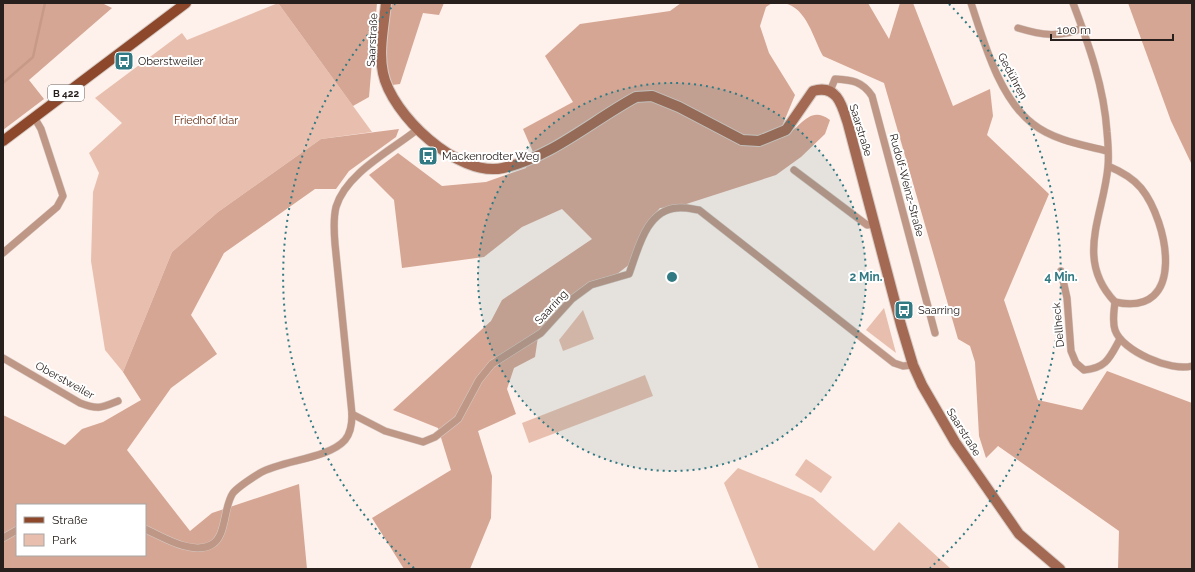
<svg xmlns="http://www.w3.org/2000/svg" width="1195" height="572" viewBox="0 0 1195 572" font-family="Raleway,sans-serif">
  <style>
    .green { fill: #e8bfae }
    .forest { fill: #d5a694; fill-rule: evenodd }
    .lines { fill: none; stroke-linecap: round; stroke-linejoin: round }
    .stream { stroke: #c79987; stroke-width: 2.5 }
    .street-casing { stroke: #d7cbc5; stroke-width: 8 }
    .secondary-casing { stroke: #d7cbc5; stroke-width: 12 }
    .primary-casing { stroke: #d7cbc5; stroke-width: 12 }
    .street { stroke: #bf9786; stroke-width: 7 }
    .secondary { stroke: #a36952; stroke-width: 10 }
    .primary { stroke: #8d482b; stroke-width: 10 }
    .ring { fill: none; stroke: #327a83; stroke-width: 2; stroke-dasharray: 2 4 }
    .labels { text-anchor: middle; stroke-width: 4; stroke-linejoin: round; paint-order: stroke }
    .shield { fill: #fff; stroke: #686361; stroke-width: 1 }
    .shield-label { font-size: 10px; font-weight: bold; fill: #28201d }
    .street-label { font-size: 11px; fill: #28201d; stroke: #fff }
    .poi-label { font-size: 11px; fill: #28201d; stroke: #fff; text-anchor: start }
    .park-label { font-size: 11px; fill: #672d13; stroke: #fff }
    .centre { fill: #327a83; stroke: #fff; stroke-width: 2 }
    .ring-label { font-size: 12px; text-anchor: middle; font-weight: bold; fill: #327a83; stroke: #fff; stroke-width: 4; stroke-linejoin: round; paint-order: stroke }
  </style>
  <rect width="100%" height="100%" fill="#fef0ea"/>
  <g class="green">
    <polygon points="278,3 372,132 321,139 218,212 172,252 123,372 105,350 91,261 93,192 99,173 89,153 122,123 95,98 182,33 187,40"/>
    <polygon points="884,308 896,353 866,330"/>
    <polygon points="583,310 594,339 563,351 559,340"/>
    <polygon points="645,375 653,396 529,443 522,423"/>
    <polygon points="806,459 832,477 821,493 795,475"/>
    <polygon points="738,468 813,498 874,551 899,522 951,569 759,569 724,483"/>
  </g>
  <g class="forest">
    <polygon points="3,3 102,3 112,8 29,80 44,99 3,130"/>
    <polygon points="278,3 377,3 369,97 353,106"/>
    <polygon points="389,3 444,3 439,15 423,13 400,84 392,85 384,62"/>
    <path d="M681,3H772L766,7L760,26L769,53L795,95L783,124V136C801,130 808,104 830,120L825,134L801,157L776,175L677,207L660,208L646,224L630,264L617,274L589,282L539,330L535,357L514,368L507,389L516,414L478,431L492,476L491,518L470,569H404L372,518L451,470L438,428L393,410L491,321L502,300L592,239L562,209L522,227L484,257L402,268L394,200L369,175L398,153L442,186L486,182L526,168L533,152L523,129L573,102L545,56L580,24L670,11Z"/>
    <path d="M784,3H868L889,39L900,3H913L953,106L990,89L993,116L987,135L1049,194L1004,300L1038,400L1082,410L1107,371L1192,403V569H1118L1119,531L998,446L986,458L979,436L975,362L970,346L958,339L884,83L823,56C813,38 807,8 784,3Z"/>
    <polygon points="1128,3 1192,3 1192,165 1171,121"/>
    <path d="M399,129L396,137L349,171L336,189H315L224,253L191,315L217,354L171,388L127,450L190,531L212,513L299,484L307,569H3V415L65,445L82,429L103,422L141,400L123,372L172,252L218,212L321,139ZM17,505H145V555H17Z"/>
  </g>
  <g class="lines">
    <polyline class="stream" points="3,83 33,57 45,3"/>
    <defs>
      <g id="street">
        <path d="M971,3C984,42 999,98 1033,124C1053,140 1083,145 1107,151"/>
        <path d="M1073,3C1089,45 1104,87 1107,132C1108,143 1109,155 1108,166C1104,215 1074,259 1115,302C1188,318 1168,221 1141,188C1132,177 1120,171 1108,166"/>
        <path d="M1018,28C1041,35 1060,38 1082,28"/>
        <path d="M830,91L835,79C852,80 862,81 872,96L935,333"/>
        <polyline points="794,170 867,225 874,224"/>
        <polyline points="3,253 57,207 63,196 41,129 34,117"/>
        <path d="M1061,271L1067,298L1071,351L1076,363L1084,370C1107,368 1110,357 1120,339"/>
        <path d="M1115,302C1114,311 1112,321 1115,330C1122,351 1171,372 1192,366"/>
        <path d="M3,358L80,403C98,410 101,408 118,401"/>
        <path d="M352,414L385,431L423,442L435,437L458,419L479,380L492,364L541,333L572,299L591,285L629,274C638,250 646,210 677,208C684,207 692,209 699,210L894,363L903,366L913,365"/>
        <path d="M145,529C163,537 191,555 211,545C227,537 223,507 233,493C239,486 252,478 260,473C283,460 328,459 345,440C351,433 352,423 352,414L335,244C334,232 333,219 336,207C346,173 392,150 418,129"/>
        <polyline points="3,538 17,530"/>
      </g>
      <path id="secondary" d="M386,3C384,25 378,51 383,73C391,114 458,178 503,168C552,157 593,120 636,97L652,96L679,107L742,140L759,141L786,130L813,91C837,84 842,105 848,124L901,325L913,365L922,385L955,442L1019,534L1060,569"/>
      <polyline id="primary" points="3,141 186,3"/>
    </defs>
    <use href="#street" class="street-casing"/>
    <use href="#secondary" class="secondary-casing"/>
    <use href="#primary" class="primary-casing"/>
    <use href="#street" class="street"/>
    <use href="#secondary" class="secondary"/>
    <use href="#primary" class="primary"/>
  </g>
  <circle cx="672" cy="277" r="194" fill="#327a83" fill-opacity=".12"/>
  <g class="ring">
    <circle cx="672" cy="277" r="194"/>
    <path d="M414 568A389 389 0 0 1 395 4M949 4A389 389 0 0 1 930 568"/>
  </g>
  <defs>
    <symbol id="bus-square" viewBox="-11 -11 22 22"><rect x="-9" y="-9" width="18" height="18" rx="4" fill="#327a83" stroke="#fff"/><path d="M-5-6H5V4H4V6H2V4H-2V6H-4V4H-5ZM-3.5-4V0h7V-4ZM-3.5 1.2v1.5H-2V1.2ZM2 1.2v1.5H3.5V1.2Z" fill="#fff"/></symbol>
  </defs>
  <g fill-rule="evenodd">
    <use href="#bus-square" x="113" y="50" width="22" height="22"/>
    <use href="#bus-square" x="417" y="145" width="22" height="22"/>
    <use href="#bus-square" x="893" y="299" width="22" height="22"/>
  </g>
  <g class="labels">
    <rect class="shield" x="48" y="85" width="36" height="16" rx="3"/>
    <g class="shield-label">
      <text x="66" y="97">B 422</text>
    </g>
    <g class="street-label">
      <text transform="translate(372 40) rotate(-87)" y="4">Saarstraße</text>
      <text transform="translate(1013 76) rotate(62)" y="4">Gedühren</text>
      <text transform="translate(861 130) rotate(73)" y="4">Saarstraße</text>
      <text transform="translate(907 185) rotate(75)" y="4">Rudolf-Weinz-Straße</text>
      <text transform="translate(551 307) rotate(-47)" y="4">Saarring</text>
      <text transform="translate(1058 325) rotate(-95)" y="4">Dellheck</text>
      <text transform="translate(65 380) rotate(29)" y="4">Oberstweiler</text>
      <text transform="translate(964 432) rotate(58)" y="4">Saarstraße</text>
    </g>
    <g class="poi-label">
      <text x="138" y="65">Oberstweiler</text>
      <text x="442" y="160">Mackenrodter Weg</text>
      <text x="918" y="314">Saarring</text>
    </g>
    <g class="park-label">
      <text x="206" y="124">Friedhof Idar</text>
    </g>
  </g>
  <circle cx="672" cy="277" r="6" class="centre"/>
  <g class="ring-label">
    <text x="866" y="281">2 Min.</text>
    <text x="1061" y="281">4 Min.</text>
  </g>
  <rect width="1195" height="572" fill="none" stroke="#28201d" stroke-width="8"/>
  <rect x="16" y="504" width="130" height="52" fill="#ffffff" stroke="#a9a6a5"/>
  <rect x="24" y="517" width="20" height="6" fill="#8d482b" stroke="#a9a6a5"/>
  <text x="52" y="524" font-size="12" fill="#28201d">Straße</text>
  <rect x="24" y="534" width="20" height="12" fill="#e8bfae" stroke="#a9a6a5"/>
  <text x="52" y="544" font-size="12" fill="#28201d">Park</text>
  <path d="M1051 34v6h122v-6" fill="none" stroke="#28201d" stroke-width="2"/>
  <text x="1057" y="34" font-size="12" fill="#28201d" stroke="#ffffff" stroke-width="3" paint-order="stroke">100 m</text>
</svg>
